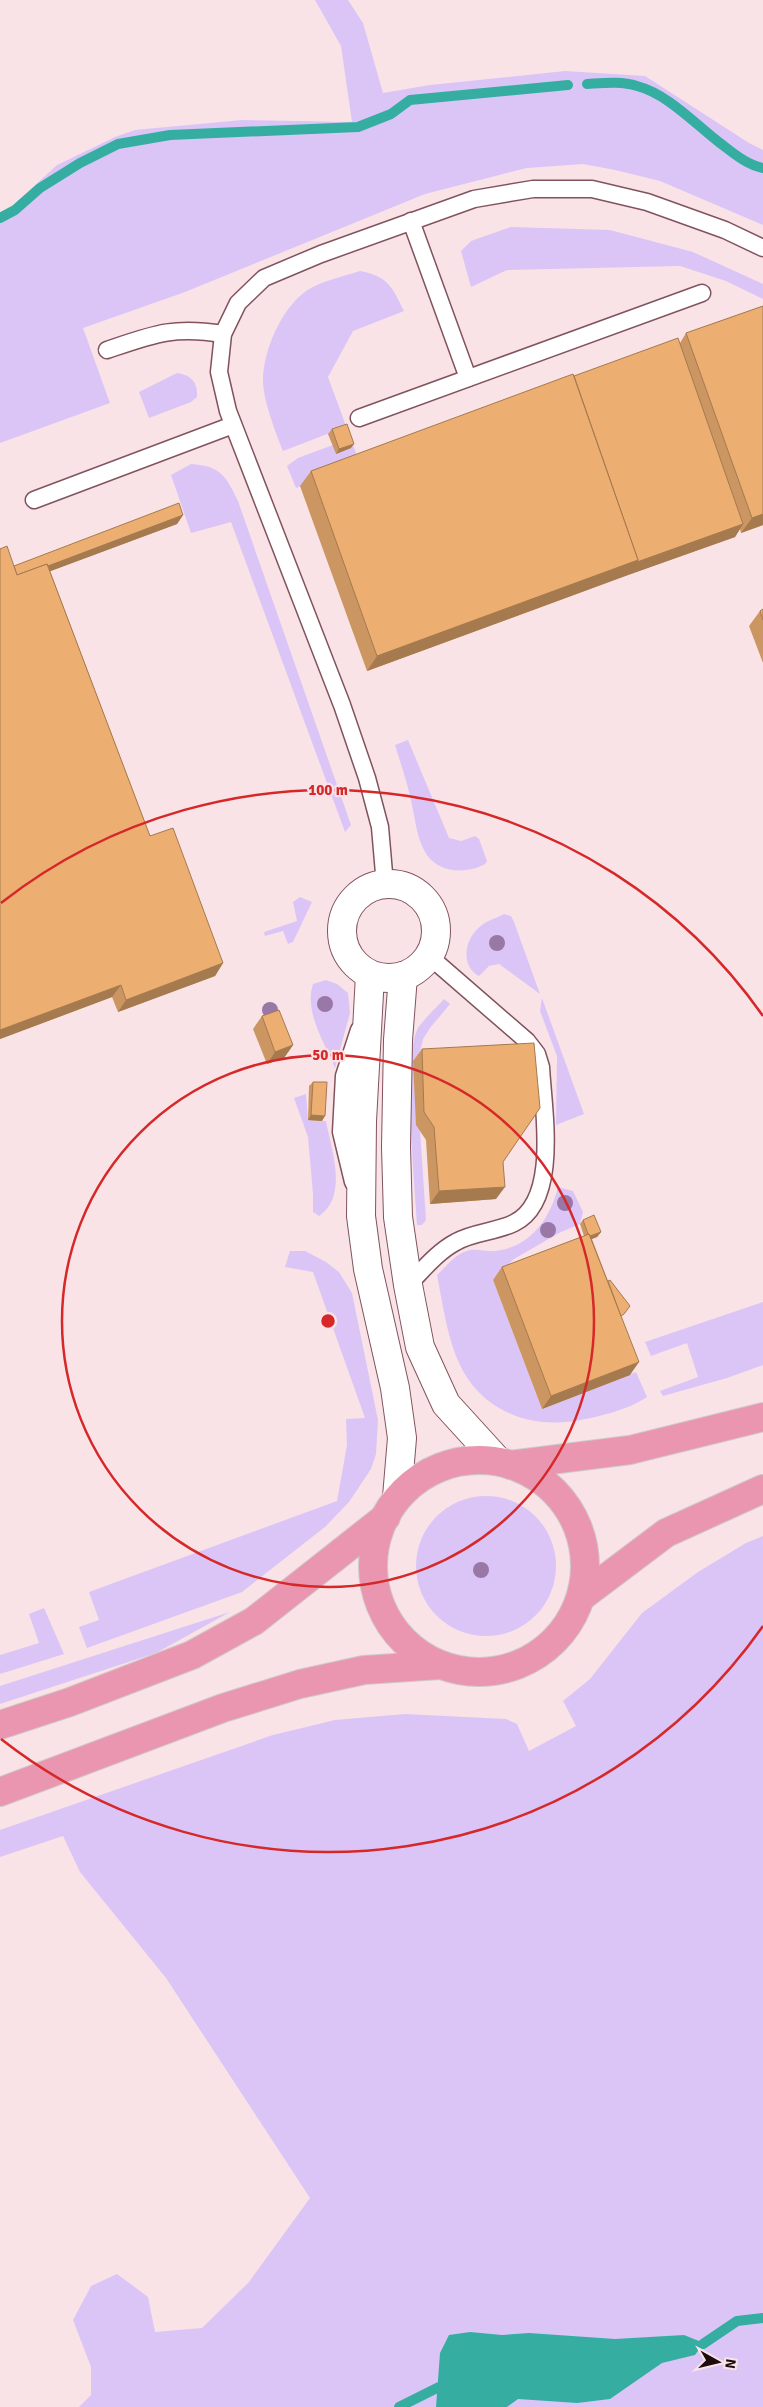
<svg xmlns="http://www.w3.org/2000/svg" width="763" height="2407" viewBox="0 0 763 2407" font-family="Signika,sans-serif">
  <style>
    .green { fill: #dbc5f7 }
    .water { fill: #35aea1 }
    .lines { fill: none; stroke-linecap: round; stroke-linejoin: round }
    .stream { stroke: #35aea1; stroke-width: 10 }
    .lane-casing { stroke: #81535d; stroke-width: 19 }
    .street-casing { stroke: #81535d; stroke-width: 30 }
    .primary-casing { stroke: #cdc9ca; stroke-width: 30 }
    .lane { stroke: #fff; stroke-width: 16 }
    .street { stroke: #fff; stroke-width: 28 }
    .primary { stroke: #eb96b0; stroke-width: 28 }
    .tree { fill: #9977a6 }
    .wall { fill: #cb9661 }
    .shaded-wall { fill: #a57a4f }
    .building { fill: #ecae71; stroke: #a57a4f }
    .ring { fill: none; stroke: #d62828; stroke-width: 2.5 }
    .centre { fill: #d62828; stroke: #f9e3e7; stroke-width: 2.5 }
    .ring-label { font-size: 15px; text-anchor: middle; font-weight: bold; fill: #d62828; stroke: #f9e3e7; stroke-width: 4.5; stroke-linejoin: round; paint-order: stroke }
  </style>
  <rect width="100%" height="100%" fill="#f9e3e7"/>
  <g class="green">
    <polygon points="315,0 348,0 363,23 383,93 430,85 565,71 645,76 749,143 763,150 763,225 660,181 615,170 583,164 527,168 425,194 185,292 83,328 110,403 0,443 0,213 10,208 57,165 115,137 135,130 242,120 352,122 341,46"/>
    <polygon points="511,227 610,230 693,252 763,284 763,299 726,281 680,266 507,270 471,287 461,251 471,241"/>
    <path d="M360,271C388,276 392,287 404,311L353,331L328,377L360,464L296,488L287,466L298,458L333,445L336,454L351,448L343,428L283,451C276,434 263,400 263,381C263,351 281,309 306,291C319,282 344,276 360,271Z"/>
    <path d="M177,373C191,375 198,382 197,397L191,402L149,418L139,392Z"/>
    <path d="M191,464C221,466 226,476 238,501L351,825L345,832L231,522L191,533L171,475Z"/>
    <path d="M408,740L449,838L461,841L475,836L479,839L487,861L485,864C465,875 435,873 424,850C417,837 415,819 412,805C408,784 401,765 395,745Z"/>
    <polygon points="300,897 312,902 293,942 288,944 283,931 265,936 264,932 297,921 293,902"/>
    <path d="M504,914L511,916L514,922L540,994L499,964L489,966L479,976C459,965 465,937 482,925C488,920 497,918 504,914Z"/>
    <path d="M326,980L337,984L348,993L350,1013L335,1068C324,1041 304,1012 313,984Z"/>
    <polygon points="542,998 584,1114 556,1125 557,1056 540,1011"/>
    <path d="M444,999L450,1004L430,1028L423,1039L420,1052L419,1115L426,1220L422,1225H417C415,1186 402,1057 418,1028C425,1018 436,1008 444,999Z"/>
    <path d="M306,1094L308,1120L326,1121C331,1148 349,1197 319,1216L313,1212V1194L308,1137L294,1098Z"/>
    <path d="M558,1187L573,1191L583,1212L580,1224L559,1233L514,1259L493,1280L542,1409L636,1372L647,1397C628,1410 598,1417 575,1421C551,1424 531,1423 509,1413C452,1387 448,1330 437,1275C446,1267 455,1254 467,1251C477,1248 485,1252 494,1251C530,1248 550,1219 558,1187Z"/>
    <polygon points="290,1251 305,1251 326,1262 339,1272 352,1293 378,1420 376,1454 371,1469 349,1502 325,1527 242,1592 87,1648 79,1627 99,1620 89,1592 337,1501 347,1445 346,1419 365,1418 313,1272 285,1267"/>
    <polygon points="763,1302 763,1365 727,1378 663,1396 660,1391 698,1377 687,1343 651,1356 645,1342"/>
    <circle cx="486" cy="1566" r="70"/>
    <polygon points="763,1536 763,2317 733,2320 763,2318 763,2407 79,2407 91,2395 91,2367 73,2320 91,2286 117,2274 148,2297 155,2332 202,2328 249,2282 310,2198 166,1978 80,1872 63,1836 0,1857 0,1830 273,1735 335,1720 405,1714 506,1719 517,1724 529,1751 576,1726 563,1701 590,1679 642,1613 698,1572 746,1543"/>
    <polygon points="44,1608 64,1654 0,1674 0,1655 39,1643 29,1614"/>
    <polygon points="230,1612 156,1653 0,1704 0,1686"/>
  </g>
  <polygon class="water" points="470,2332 502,2335 529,2333 615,2339 684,2335 699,2341 703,2344 695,2355 662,2363 610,2399 577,2403 518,2399 507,2407 436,2407 440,2353 449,2335"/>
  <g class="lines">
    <g class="stream">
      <path d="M587,84C604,83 621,81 637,86C668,94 695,124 720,143C733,153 747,165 763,168"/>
      <polyline points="0,218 15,210 40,188 80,163 118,144 170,135 358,127 391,114 410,100 568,85"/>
      <polyline points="703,2344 737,2321 763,2318"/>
      <polyline points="399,2407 439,2387"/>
    </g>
    <defs>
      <g id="lane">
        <polyline points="411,221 468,378"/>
        <path d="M107,350C154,334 173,326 223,334"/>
        <polyline points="359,418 702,293"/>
        <polyline points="34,500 233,425"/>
        <polyline points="385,885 380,827 367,778 342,705 228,411 219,372 223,334 238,303 264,278 321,254 474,199 533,189 592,189 647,202 725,230 763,248"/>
        <polyline points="353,1182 341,1132 344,1076 359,1030"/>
        <path d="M408,1285C423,1270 437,1252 456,1242C473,1232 496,1232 514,1223C560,1201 543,1108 541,1067L537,1054L527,1041L429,956"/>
      </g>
      <g id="street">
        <circle cx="389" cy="931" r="47"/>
        <polyline points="370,975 362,1121 361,1216 368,1269 395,1388 402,1438 397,1497"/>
        <polyline points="403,976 398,1040 396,1147 398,1217 408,1285 420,1347 446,1404 497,1460"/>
      </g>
      <g id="primary">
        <circle cx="479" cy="1566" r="106"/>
        <polyline points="510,1465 630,1450 763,1417"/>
        <polyline points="581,1597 666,1533 763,1489"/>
        <polyline points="0,1725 70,1702 192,1655 254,1621 386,1517"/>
        <polyline points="0,1792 223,1708 300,1684 364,1670 440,1665"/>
      </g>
    </defs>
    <use href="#lane" class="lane-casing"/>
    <use href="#street" class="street-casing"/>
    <use href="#primary" class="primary-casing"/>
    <use href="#lane" class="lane"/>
    <use href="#street" class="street"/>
    <use href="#primary" class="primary"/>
  </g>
  <g class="tree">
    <circle cx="497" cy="943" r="8"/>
    <circle cx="325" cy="1004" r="8"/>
    <circle cx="270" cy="1010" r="8"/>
    <circle cx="565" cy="1203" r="8"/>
    <circle cx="548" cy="1230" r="8"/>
    <circle cx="481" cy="1570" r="8"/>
  </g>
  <g class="wall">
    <polygon points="763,306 763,525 741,533 740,529 735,537 628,575 367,671 300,486 311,471 574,376 680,343 686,333"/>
    <polygon points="332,429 351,448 336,454 328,434"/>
    <polygon points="183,515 177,524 50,571 150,836 223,963 215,976 118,1012 112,997 0,1039 0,549 14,566"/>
    <polygon points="763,609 763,663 749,626 760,611"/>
    <polygon points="262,1016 293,1045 284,1058 267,1064 253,1029"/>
    <polygon points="422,1049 503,1162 496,1199 430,1204 426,1140 416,1125 413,1061"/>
    <polygon points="313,1082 322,1121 308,1120 309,1086"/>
    <polygon points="583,1220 601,1232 597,1237 592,1239 622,1318 630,1375 542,1409 493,1280 502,1267 584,1236 580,1224"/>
  </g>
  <g class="shaded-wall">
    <polygon points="354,444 351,448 336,454 339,449"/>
    <polygon points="763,514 763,525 741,533 752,518"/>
    <polygon points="183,515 177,524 8,587 15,578"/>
    <polygon points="743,524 735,537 628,575 367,671 377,656 638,560"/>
    <polygon points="223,963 215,976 118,1012 126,1000"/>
    <polygon points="121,985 112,997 0,1039 0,1030"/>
    <polygon points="293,1045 284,1058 267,1064 275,1052"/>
    <polygon points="311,1115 325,1116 322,1121 308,1120"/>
    <polygon points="505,1187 496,1199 430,1204 439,1191"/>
    <polygon points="601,1232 597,1237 586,1241 589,1237"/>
    <polygon points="639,1362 630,1375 542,1409 551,1396"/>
  </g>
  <g class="building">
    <polygon points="763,306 763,514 752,518 686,333"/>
    <polygon points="678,338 743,524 637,562 638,560 574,376"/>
    <polygon points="573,374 638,560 377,656 311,471"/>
    <polygon points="347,424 354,444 339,449 332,429"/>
    <polygon points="179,503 183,515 48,566 47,564 17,575 14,566"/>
    <polygon points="7,546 17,575 47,564 150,836 173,828 223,963 126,1000 121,985 0,1030 0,549"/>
    <polygon points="763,609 763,620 760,611"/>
    <polygon points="279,1010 293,1045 275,1052 262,1016"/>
    <polygon points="534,1043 540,1108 503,1162 505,1187 439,1191 434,1127 424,1112 422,1049"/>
    <polygon points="313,1082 327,1082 325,1116 311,1115"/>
    <polygon points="594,1215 601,1232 590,1236 589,1234 588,1234 583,1220"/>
    <polygon points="589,1234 639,1362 551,1396 502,1267"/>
    <polygon points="610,1280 630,1306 624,1314 621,1316 608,1281"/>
  </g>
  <g class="ring">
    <circle cx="328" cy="1321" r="266"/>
    <path d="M763 1626A531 531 0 0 1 1 1739M1 903A531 531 0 0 1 763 1016"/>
  </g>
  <circle cx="328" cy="1321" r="8" class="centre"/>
  <g class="ring-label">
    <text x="328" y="795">100 m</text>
    <text x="328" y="1060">50 m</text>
  </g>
  <g transform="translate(718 2362) rotate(98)" stroke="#f9e3e7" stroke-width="4" paint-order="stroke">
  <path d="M0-4L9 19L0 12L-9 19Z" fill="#1d0b0f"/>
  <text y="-8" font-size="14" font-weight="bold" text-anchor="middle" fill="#1d0b0f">N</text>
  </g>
</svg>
